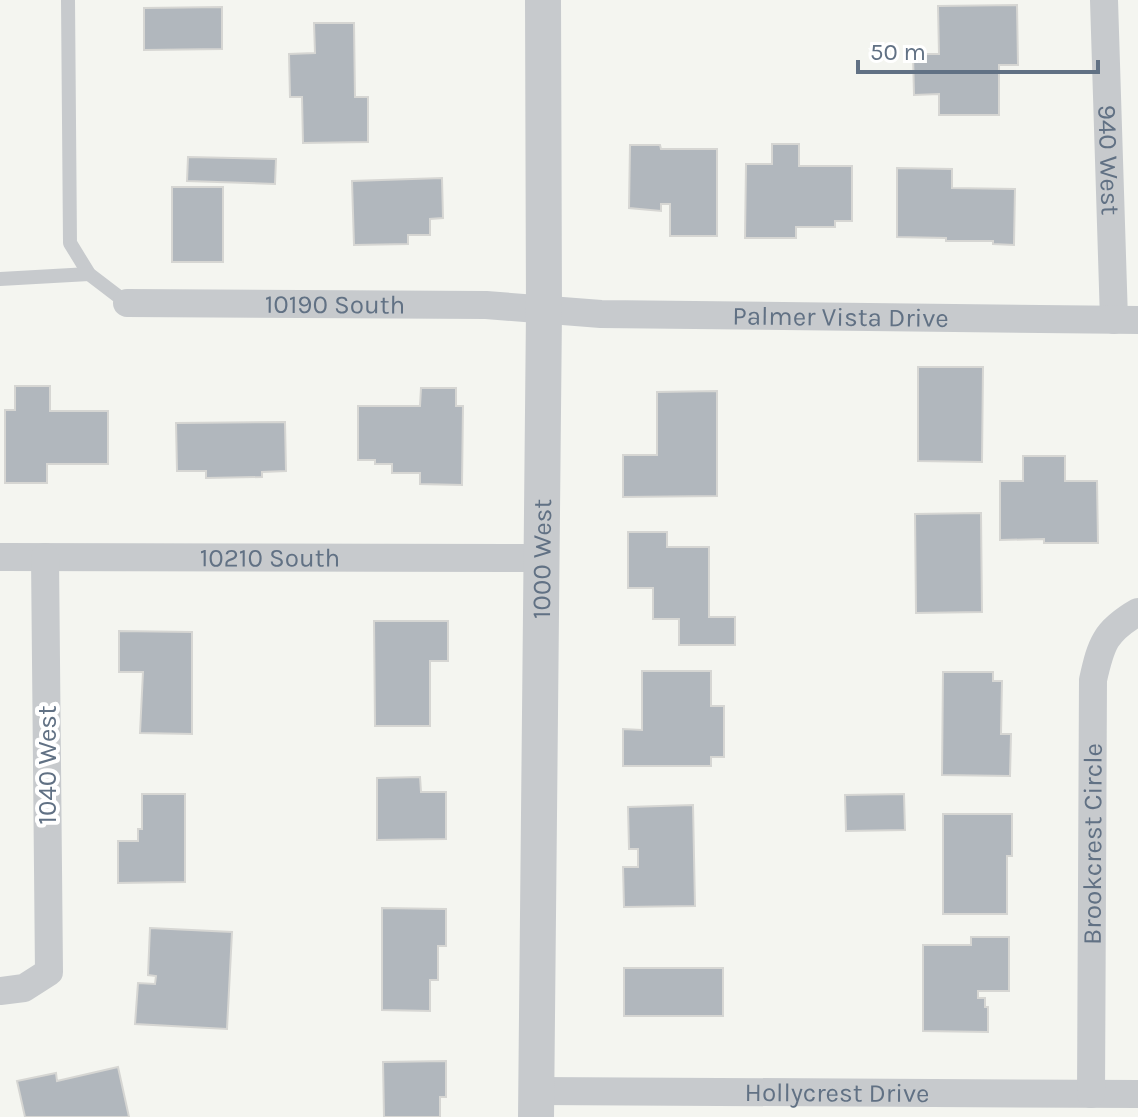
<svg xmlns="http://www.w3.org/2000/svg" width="1138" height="1117" viewBox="0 0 1138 1117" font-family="Karla,sans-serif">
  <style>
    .building { fill: #b1b7bd; stroke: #d6d6d3; stroke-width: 2 }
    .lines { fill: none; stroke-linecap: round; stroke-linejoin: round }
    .service { stroke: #c7cacd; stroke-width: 14 }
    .minor { stroke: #c7cacd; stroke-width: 28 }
    .tertiary { stroke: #c7cacd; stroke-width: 36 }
    .labels { text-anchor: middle; stroke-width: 8; stroke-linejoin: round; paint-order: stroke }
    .street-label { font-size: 26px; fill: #617184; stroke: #fff }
  </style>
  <rect width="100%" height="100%" fill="#f4f5f0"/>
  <g class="building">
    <polygon points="1017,5 1018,65 999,65 999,115 939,115 939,94 914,95 913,54 939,54 938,6"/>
    <polygon points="222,7 222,49 144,50 144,8"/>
    <polygon points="314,23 354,23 355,97 368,97 368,142 303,143 302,97 290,97 289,54 315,53"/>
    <polygon points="772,144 799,144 799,166 852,166 852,221 835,221 835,227 796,227 796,238 745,238 746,164 772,164"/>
    <polygon points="630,145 660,145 661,149 717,149 717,236 670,236 670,204 661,204 661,211 629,208"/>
    <polygon points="188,157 276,159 275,184 187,181"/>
    <polygon points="897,168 952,169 952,188 1015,189 1014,245 993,244 993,241 946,241 946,238 897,237"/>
    <polygon points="442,178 443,218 430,219 430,235 408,235 408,244 354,245 352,181"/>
    <rect x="172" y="187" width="51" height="75"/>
    <polygon points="918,367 983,367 982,462 918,461"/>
    <polygon points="15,386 50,386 50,411 108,411 108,464 47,464 47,483 5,483 5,410 15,410"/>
    <polygon points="421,388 456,388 456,406 463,406 462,485 420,484 420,473 392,473 392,464 375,464 375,460 358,460 358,406 420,406"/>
    <polygon points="717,391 717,496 623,497 623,455 657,455 657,392"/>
    <polygon points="285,422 286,471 262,472 262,477 206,478 206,471 177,471 176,423"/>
    <polygon points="1023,456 1065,456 1065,481 1097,481 1098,543 1044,543 1044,539 1000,540 1000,481 1023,481"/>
    <polygon points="981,513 982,612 916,613 915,514"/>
    <polygon points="628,532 667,532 667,547 709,547 709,617 735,617 735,645 679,645 679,619 653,619 653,588 628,588"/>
    <polygon points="374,621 448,621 448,661 430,661 430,726 375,726"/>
    <polygon points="119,631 192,632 192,734 140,733 143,672 119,672"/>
    <polygon points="642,671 711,671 711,706 724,706 724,757 711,757 711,766 623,766 623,729 642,730"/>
    <polygon points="943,672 993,672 993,681 1002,681 1001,734 1011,734 1010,776 942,775"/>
    <polygon points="420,777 421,792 446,792 446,839 377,840 377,778"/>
    <polygon points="142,794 185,794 185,882 118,883 118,841 138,841 138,829 142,829"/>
    <polygon points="904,794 905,830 846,831 845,795"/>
    <polygon points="693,805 695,906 624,907 623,867 638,867 638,849 629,849 628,807"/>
    <polygon points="943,814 1012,814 1012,856 1007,856 1007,914 943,914"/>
    <polygon points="382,908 446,909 446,946 438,946 438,980 430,980 430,1011 382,1010"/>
    <polygon points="150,928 232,932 227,1029 135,1024 138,983 155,984 156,976 148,975"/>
    <polygon points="971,937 1009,937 1009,991 978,991 978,998 985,998 985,1007 988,1007 988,1032 923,1031 923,945 971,945"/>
    <rect x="624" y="968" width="99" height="48"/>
    <polygon points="446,1061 446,1097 440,1097 440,1117 384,1117 383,1062"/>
    <polygon points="118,1067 129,1117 25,1117 17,1081 56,1073 57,1081"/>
  </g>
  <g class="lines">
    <g class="service">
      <polyline points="68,0 70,243 89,274 127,303"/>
      <polyline points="0,279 89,274"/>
    </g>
    <g class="minor">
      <path id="s1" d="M1104,0L1114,320"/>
      <path id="s2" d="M127,303L486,305L601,314L1138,320"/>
      <path id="s3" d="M0,557L542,558"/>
      <polyline points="0,991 24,988 49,972 45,557"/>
      <path id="s4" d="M537,1091L1138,1094"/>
      <path id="s5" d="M1091,1094L1093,680C1101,644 1105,631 1138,612"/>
    </g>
    <path class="tertiary" id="s6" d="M536,1117L544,311L543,0"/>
  </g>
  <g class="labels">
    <g class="street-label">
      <text dy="9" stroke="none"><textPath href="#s1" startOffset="160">940 West</textPath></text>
      <text dy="9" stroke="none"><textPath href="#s2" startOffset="208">10190 South</textPath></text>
      <text dy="9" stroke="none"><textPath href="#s2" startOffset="714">Palmer Vista Drive</textPath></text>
      <text dy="9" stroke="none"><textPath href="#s3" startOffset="270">10210 South</textPath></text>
      <text dy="9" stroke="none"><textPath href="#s6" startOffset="558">1000 West</textPath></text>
      <text transform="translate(47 765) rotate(-90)" y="9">1040 West</text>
      <text dy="9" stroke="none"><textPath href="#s5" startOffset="250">Brookcrest Circle</textPath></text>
      <text dy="9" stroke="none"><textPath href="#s4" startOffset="300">Hollycrest Drive</textPath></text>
    </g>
  </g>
  <path d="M858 60v12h240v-12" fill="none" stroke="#617184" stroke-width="4"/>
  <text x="870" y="60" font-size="24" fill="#617184" stroke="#ffffff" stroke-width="6" paint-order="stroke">50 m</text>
</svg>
